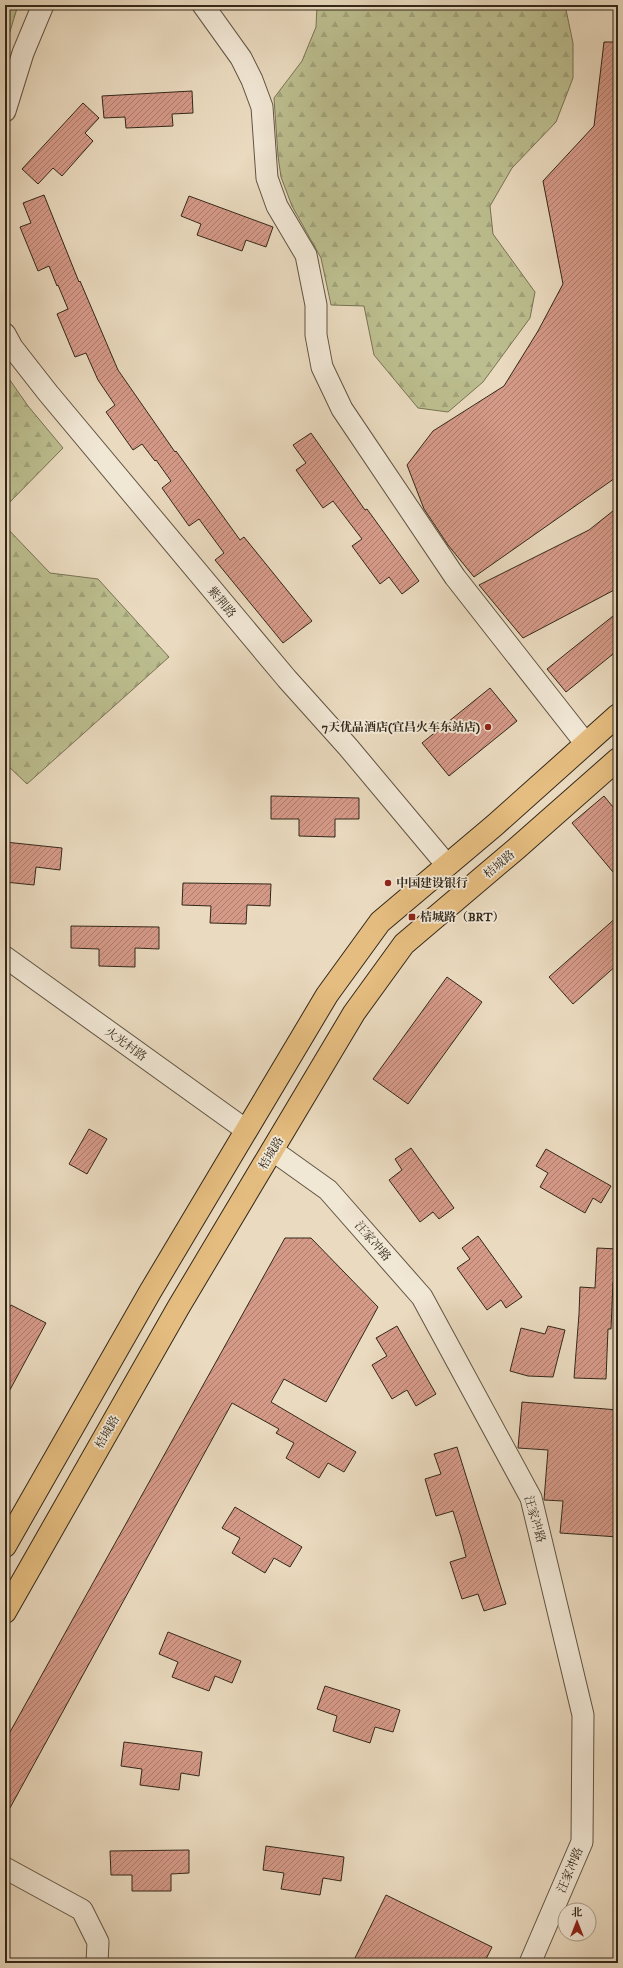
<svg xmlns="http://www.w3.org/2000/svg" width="623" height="1968" viewBox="0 0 623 1968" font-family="'IM FELL DW Pica','Noto Serif SC',serif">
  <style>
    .forest { fill: url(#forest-firs); stroke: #787354 }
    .building { fill: url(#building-hatch); stroke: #33281a }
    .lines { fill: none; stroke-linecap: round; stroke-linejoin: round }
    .minor-casing { stroke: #615443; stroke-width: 23 }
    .major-casing { stroke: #33281a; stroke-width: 24 }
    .minor { stroke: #f1e7d5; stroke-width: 21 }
    .major { stroke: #e5bd80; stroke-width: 22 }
    .poi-dot { fill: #8f2418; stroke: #f1e7d5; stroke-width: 1.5 }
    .labels { text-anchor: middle; stroke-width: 3.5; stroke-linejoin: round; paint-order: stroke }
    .street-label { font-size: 12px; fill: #33281a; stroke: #f1e7d5 }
    .poi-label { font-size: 12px; font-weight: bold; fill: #33281a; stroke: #f1e7d5; text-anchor: start }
  </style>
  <defs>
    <pattern id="forest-firs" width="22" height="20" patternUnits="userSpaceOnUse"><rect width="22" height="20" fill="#bcbe8f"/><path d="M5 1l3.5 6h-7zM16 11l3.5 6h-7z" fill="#a2a37b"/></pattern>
    <pattern id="building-hatch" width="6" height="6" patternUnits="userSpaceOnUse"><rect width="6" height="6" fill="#d59988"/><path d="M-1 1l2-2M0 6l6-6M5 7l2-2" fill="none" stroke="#ad7d6e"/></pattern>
  </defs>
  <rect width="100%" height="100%" fill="#eadabf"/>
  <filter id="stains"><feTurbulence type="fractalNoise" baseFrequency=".005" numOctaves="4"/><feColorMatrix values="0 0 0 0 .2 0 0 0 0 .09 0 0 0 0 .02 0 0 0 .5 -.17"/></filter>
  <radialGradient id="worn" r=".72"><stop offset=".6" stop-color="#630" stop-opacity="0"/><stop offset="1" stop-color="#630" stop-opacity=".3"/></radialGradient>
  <g class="forest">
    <polygon points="5,5 18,5 5,48"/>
    <polygon points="317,5 565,5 573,43 573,78 556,122 512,168 490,206 493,234 535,292 530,318 483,382 448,412 418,408 374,355 364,306 331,305 321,258 292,206 281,177 278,156 274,98 302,61 316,27"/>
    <polygon points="5,373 28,406 63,448 5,507"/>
    <polygon points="5,526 50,573 98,579 169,657 27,784 5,763"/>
  </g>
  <g class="building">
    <polygon points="604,42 618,42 618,476 474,577 448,545 424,509 407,465 433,431 504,386 538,331 563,284 543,181 594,126"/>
    <polygon points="192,91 193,113 172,114 173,126 126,128 125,117 104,118 102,96"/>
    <polygon points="83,103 99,118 85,133 93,141 62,176 53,168 38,184 22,169"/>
    <polygon points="44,195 79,282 80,281 118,370 175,452 176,451 240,540 244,537 312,621 283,643 215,560 224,553 199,519 189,526 162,488 171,481 156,460 155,461 142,444 133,450 106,412 115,405 98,380 86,353 75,357 57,314 68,309 58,285 57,286 49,266 38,271 20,227 31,223 23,203"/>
    <polygon points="189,196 273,227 266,247 246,240 242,251 197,235 201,224 181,216"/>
    <polygon points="311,433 365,510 367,509 419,581 402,594 389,577 380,584 352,546 362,539 333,501 323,508 296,470 306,463 293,445"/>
    <polygon points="618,507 618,588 523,638 479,585 589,530"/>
    <polygon points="618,612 618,650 566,692 547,669"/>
    <polygon points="490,688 517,721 449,776 422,743"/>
    <polygon points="271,796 359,798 359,819 335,819 335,837 299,836 299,819 271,819"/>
    <polygon points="604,796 618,813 618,878 572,823"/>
    <polygon points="5,842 62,848 60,870 36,867 34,885 5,882"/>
    <polygon points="183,883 271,884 270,906 247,905 246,924 210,923 211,906 182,905"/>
    <polygon points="618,916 618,964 573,1004 549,977"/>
    <polygon points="71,926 159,927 159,949 135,948 135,967 99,966 99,949 71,948"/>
    <polygon points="447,977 482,1002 408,1104 373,1079"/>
    <polygon points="89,1129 107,1139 87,1174 69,1164"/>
    <polygon points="411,1148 454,1208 439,1219 433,1212 420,1222 389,1180 402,1170 395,1159"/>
    <polygon points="546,1149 611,1186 601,1203 593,1198 585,1213 540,1187 548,1173 536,1166"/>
    <polygon points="478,1236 522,1297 506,1308 501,1300 487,1310 457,1268 470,1259 462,1248"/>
    <polygon points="285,1238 311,1238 378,1307 326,1402 284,1379 271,1402 356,1452 344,1472 328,1463 319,1478 286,1458 294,1443 276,1433 279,1429 232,1403 5,1817 5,1741"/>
    <polygon points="597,1248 618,1249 617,1282 613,1282 611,1329 608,1329 606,1379 574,1378 579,1314 580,1287 595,1288"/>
    <polygon points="11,1305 46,1323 5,1399 5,1316"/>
    <polygon points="397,1326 436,1394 416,1406 407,1390 392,1399 372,1365 387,1356 376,1338"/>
    <polygon points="548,1326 565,1330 553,1377 528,1376 510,1371 521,1328 545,1334"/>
    <polygon points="522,1402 618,1410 618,1537 560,1533 563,1501 544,1500 548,1450 518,1448"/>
    <polygon points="457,1447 506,1604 484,1611 478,1594 462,1599 450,1562 466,1557 461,1537 453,1511 436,1516 425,1479 441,1474 434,1454"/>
    <polygon points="235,1507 302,1547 290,1567 274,1558 265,1573 232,1553 240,1538 222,1528"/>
    <polygon points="168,1632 241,1661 232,1683 215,1676 209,1691 172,1677 178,1662 159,1654"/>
    <polygon points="325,1686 400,1710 393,1732 375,1727 370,1743 333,1731 337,1716 317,1709"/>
    <polygon points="124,1742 202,1752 199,1776 181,1773 179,1790 140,1785 142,1769 121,1766"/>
    <polygon points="266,1846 344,1857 341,1881 323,1878 320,1895 281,1889 284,1873 263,1870"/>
    <polygon points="189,1850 189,1873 171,1874 171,1891 132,1891 132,1875 111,1875 110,1851"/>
    <polygon points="386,1895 492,1947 484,1963 364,1963 355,1958"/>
  </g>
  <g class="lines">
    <defs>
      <g id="minor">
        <polyline points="203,5 241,58 252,80 262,107 267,178 277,206 306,255 316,305 316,335 322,367 342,409 455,577 586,744"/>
        <polyline points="5,111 23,53 43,5"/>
        <polyline points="5,334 12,347 48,393 287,679 348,747 446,864"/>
        <polyline points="5,957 246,1130"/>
        <polyline points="272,1150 328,1190 422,1297 531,1498 583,1715 582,1842 530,1963"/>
        <polyline points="5,1868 82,1910 98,1942 97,1963"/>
      </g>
      <g id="major">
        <polyline points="5,1546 150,1292 327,995 380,922 495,825 618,715"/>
        <polyline points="5,1612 178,1308 354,1013 404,944 516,849 618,759"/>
      </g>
    </defs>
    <use href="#minor" class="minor-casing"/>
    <use href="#major" class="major-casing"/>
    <use href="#minor" class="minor"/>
    <use href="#major" class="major"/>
  </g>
  <g class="poi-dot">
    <circle cx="488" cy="727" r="4"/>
    <circle cx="388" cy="883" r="4"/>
    <rect x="408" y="913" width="8" height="8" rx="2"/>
  </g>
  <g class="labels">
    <g class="street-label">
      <text transform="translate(222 602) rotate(50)" y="4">紫荆路</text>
      <text transform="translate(499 864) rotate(-40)" y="4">桔城路</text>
      <text transform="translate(126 1044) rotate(36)" y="4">火光村路</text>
      <text transform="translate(271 1153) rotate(-59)" y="4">桔城路</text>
      <text transform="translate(373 1241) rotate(49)" y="4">汪家冲路</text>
      <text transform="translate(107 1432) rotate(-60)" y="4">桔城路</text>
      <text transform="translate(535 1519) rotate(74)" y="4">汪家冲路</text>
      <text transform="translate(570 1870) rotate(-67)" y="4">汪家冲路</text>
    </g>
    <g class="poi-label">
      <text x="480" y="731" text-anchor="end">7天优品酒店(宜昌火车东站店)</text>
      <text x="396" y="887">中国建设银行</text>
      <text x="420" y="921">桔城路（BRT）</text>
    </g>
  </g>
  <rect width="623" height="1968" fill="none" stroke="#eadabf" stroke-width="20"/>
  <rect x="6" y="6" width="611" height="1956" fill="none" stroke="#33281a" stroke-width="2"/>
  <rect x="10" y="10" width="603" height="1948" fill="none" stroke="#33281a"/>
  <g transform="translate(577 1922)"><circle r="19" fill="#f1e7d5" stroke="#a59b8a"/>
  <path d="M0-3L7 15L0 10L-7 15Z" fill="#8f2418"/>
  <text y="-6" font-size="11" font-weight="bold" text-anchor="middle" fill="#33281a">北</text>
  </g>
  <rect width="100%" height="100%" filter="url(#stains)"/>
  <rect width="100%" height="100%" fill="url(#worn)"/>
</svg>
